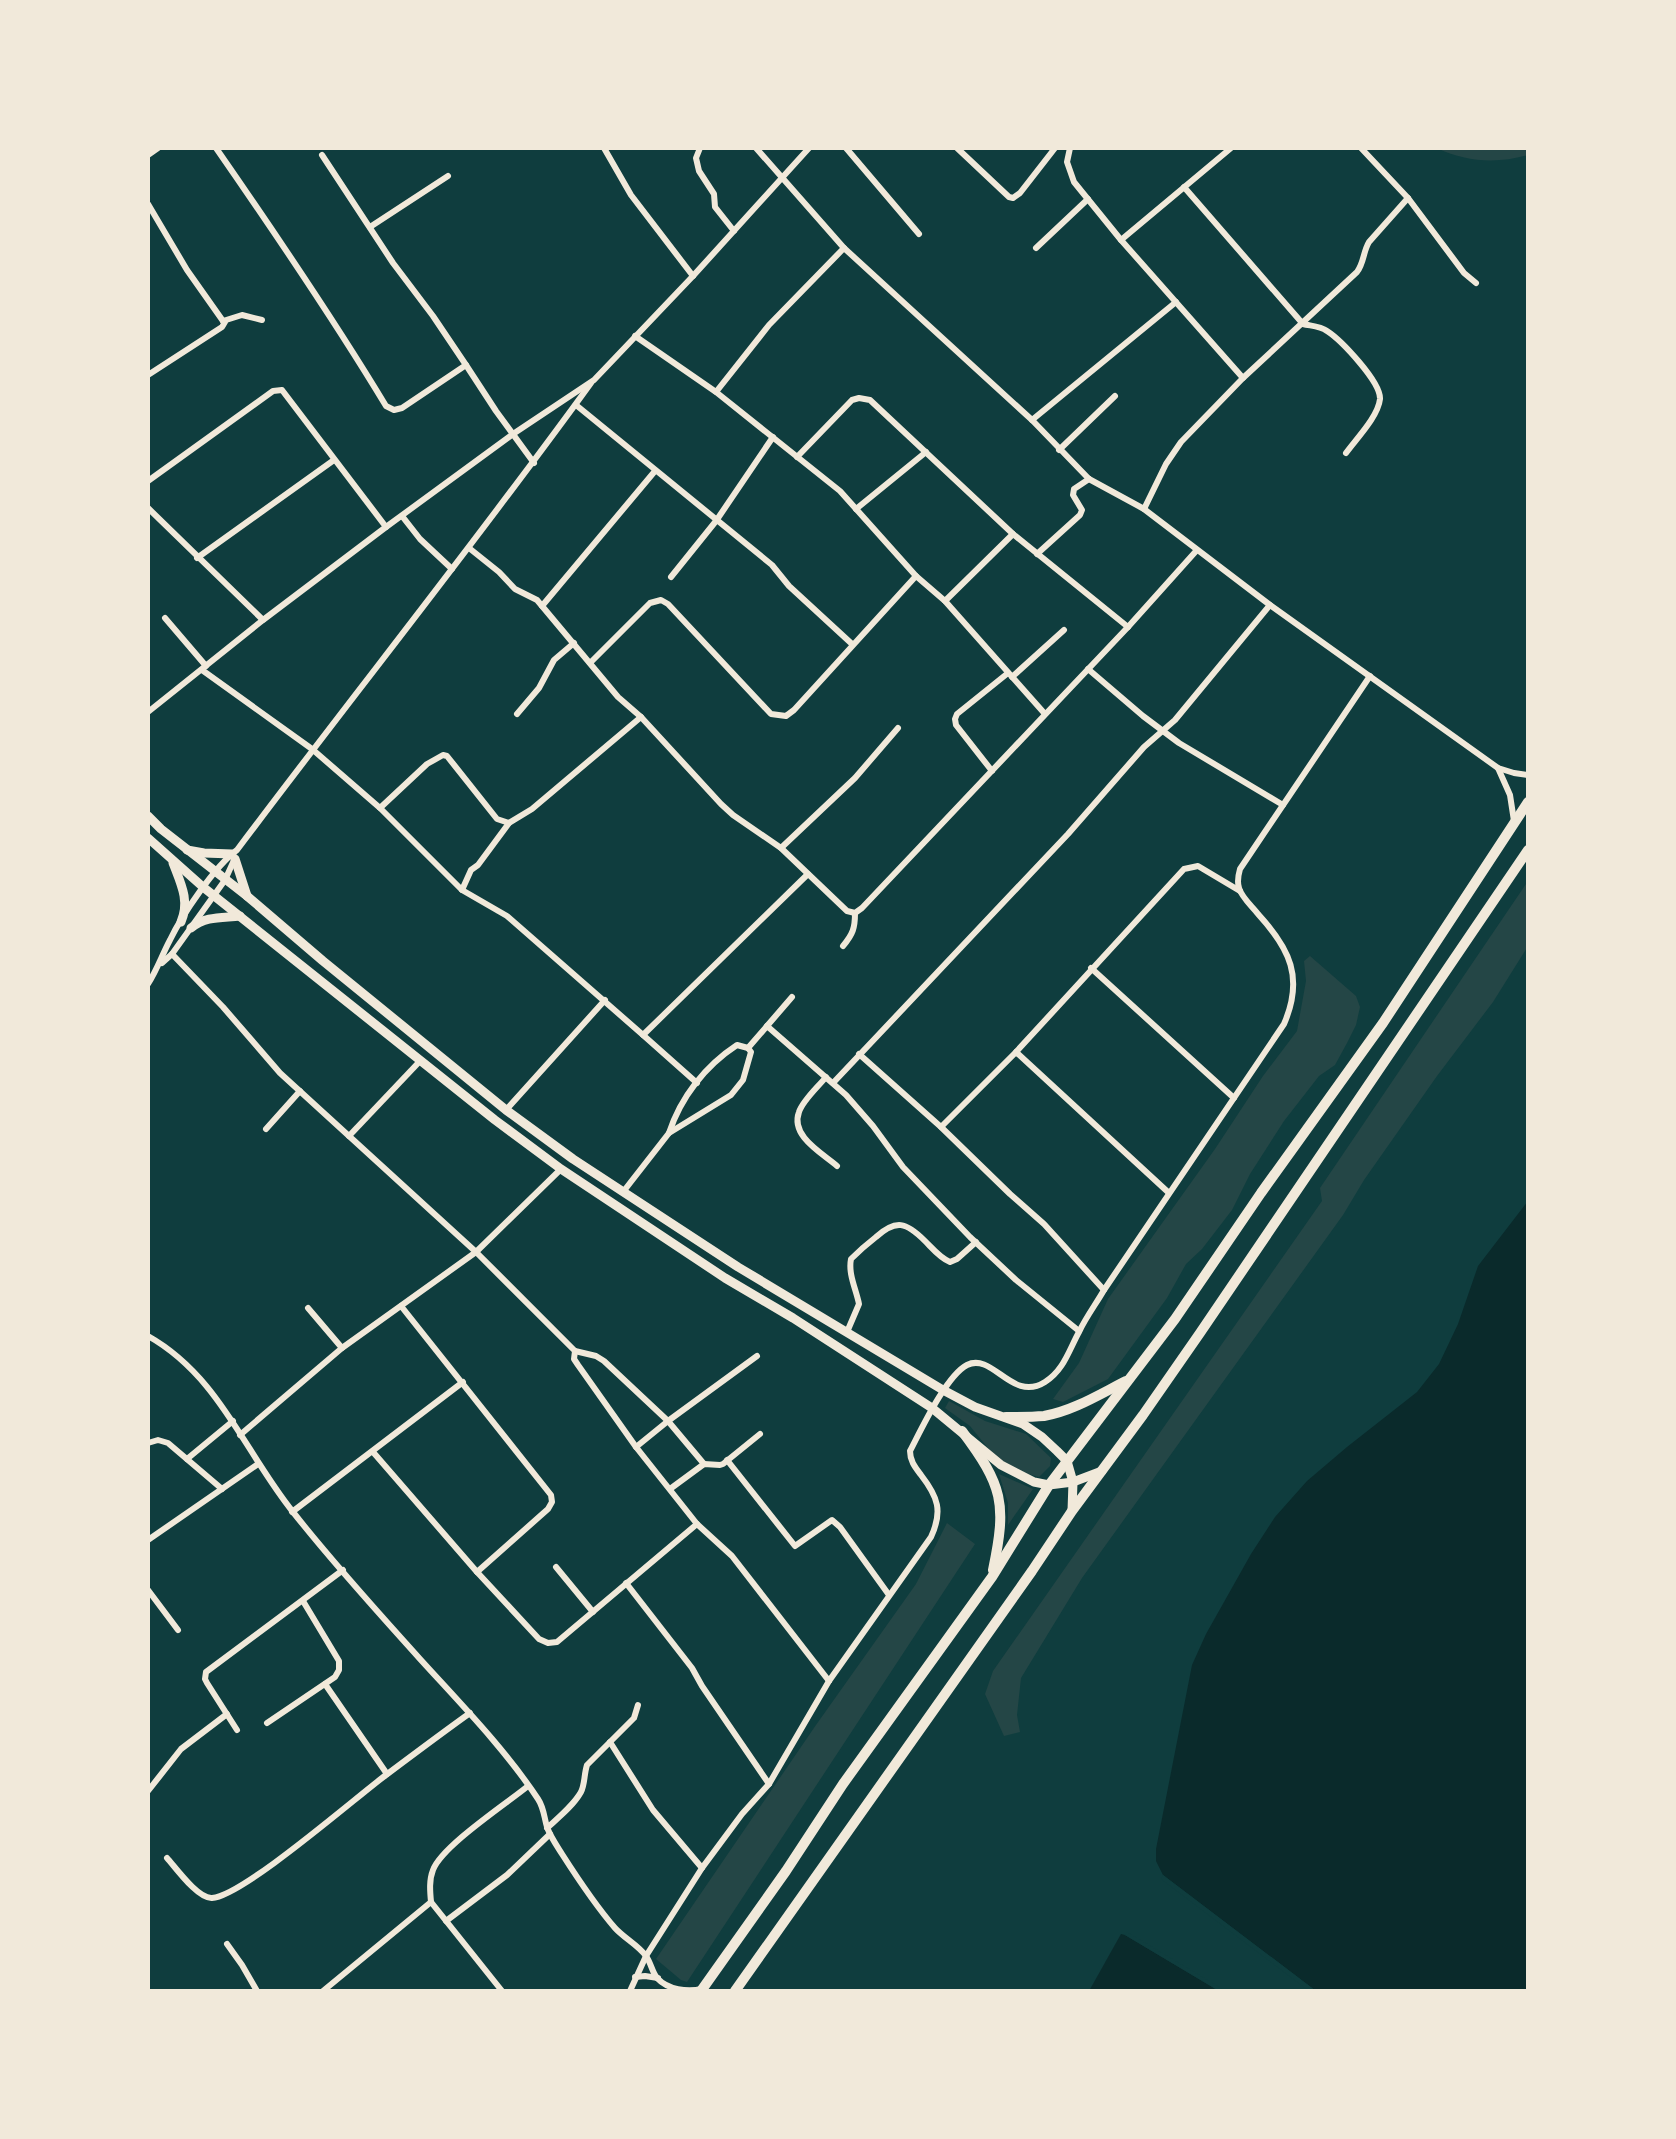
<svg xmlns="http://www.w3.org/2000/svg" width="1676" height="2139" viewBox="0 0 1676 2139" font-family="'IBM Plex Serif',serif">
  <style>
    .green { fill: #244646 }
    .water { fill: #0a2a2b }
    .pier { fill: #0f3d3e }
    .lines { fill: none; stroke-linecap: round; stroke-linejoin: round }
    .minor { stroke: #f1e9da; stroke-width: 6 }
    .secondary { stroke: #f1e9da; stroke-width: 9 }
    .trunk { stroke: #f1e9da; stroke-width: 10 }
  </style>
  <rect width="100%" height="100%" fill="#0f3d3e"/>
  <g class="green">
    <path d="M1437,148H1528V155C1498,164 1465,162 1437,148Z"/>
    <polygon points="1528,881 1528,946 1493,1002 1437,1076 1364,1180 1343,1215 1082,1578 1021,1678 1017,1715 1020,1732 1004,1736 985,1694 993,1671 1322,1201 1320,1188"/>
    <polygon points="1310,956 1356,996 1360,1007 1356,1025 1347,1043 1335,1065 1319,1076 1284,1121 1250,1174 1232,1210 1202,1249 1186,1264 1167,1298 1108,1379 1063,1402 1053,1399 1079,1363 1108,1299 1215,1149 1263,1076 1297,1031 1306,981 1304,961"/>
    <polygon points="949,1401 985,1421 1026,1434 1051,1458 1050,1466 1039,1477 1028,1474 996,1458 970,1426 945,1408"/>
    <polygon points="999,1474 1033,1489 1008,1525 1008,1503"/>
    <polygon points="947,1523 975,1544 687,1982 681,1980 656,1959 816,1725 916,1584"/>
  </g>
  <g class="water">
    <polygon points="1528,1201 1528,1991 1316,1991 1163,1875 1156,1861 1156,1849 1192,1665 1206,1634 1251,1554 1275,1517 1307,1481 1347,1447 1417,1392 1439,1364 1458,1324 1478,1266"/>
    <polygon points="1121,1934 1125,1935 1219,1991 1089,1991"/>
  </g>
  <g class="pier">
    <polygon points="1163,1875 1316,1991 1309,1991 1161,1879"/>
    <polygon points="1127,1932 1221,1988 1223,1991 1219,1991 1125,1935"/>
  </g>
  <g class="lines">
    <g class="minor">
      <path d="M216,148C275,233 333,318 386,406L394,410L402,408L466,365L496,411L534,463"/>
      <polyline points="604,148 631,195 693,276"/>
      <polyline points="700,148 696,158 699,171 714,194 715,207 734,231"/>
      <polyline points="756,148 844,248 1032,420 1089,479 1144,509 1270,605 1498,768 1514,773 1528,775"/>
      <polyline points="846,148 919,234"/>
      <polyline points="957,148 1009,197 1013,198 1020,193 1055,148"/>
      <polyline points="1070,148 1067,162 1074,182 1121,240 1243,378"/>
      <polyline points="1361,148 1408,198 1464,273 1476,283"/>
      <polyline points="148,155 158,148"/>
      <polyline points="322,155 393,263 433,316 466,365"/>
      <path d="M1184,187L1303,324C1311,326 1320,326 1327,331C1341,340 1381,382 1380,399C1378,417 1356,439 1346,453"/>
      <polyline points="148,204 187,270 223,321"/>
      <polyline points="370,227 448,176"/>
      <polyline points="1121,240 1231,148"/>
      <polyline points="1036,248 1088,199"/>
      <polyline points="635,336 716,392 840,491 916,576 945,601 1045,714"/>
      <polyline points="148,375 222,327 225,322 223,321 242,315 262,320"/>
      <polyline points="716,392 769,325 844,248"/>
      <polyline points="576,405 772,565 789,586 852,644"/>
      <polyline points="1032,420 1176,302"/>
      <polyline points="1059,450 1115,396"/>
      <polyline points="797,457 852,400 859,398 870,400 1013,534 1128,627"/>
      <polyline points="148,481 273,391 282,390 386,527"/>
      <polyline points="148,508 263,620"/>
      <polyline points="856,509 926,452"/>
      <path d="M1144,509L1166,464L1181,442L1243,378L1357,272C1364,263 1363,252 1369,242L1408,198"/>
      <polyline points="402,516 420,539 452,569"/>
      <polyline points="469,548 499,572 515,589 537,600 542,606 618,697 641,717 721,804 733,815 781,848 847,911 855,913 862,908 1128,627 1197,550"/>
      <polyline points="1037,554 1080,515 1082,510 1073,495 1074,489 1089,479"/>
      <polyline points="197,558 334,460"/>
      <polyline points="671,577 716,521 773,437"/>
      <polyline points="945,601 1013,534"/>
      <polyline points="542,606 655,471"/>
      <polyline points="165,618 206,666"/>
      <polyline points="590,663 650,603 661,600 668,604 771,714 786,716 794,710 916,576"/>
      <polyline points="1088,669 1143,716 1179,743 1283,805"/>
      <polyline points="202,670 312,749 380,808 462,890 507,916 643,1035 808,874"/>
      <polyline points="1012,677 1064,630"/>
      <polyline points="148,712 263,620 386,527 513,434 594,380 693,276 809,148"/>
      <polyline points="517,714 539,688 554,660 574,643"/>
      <polyline points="1498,768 1510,795 1514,821"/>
      <polyline points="992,771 956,725 955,719 957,714 1008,673"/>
      <polyline points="380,808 427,764 443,755 447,756 497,819 509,823 532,809 641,717"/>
      <polyline points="781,848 855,778 898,728"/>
      <polyline points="462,890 471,870 478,865 509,823"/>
      <path d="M843,946C853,934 855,928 855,913"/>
      <polyline points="172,954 223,1007 280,1073 476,1252 575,1351 574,1359 578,1365 636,1447 697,1524 732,1556 829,1681"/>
      <polyline points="162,963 172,954 225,880 235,858"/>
      <polyline points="1091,968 1234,1098"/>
      <path d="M148,984C157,970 162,955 170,940C182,915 215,866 237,850C354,694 476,542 591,383"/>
      <polyline points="767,1026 792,997"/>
      <polyline points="643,1035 697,1083"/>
      <polyline points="1016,1052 1169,1193"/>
      <polyline points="859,1054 941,1127 1010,1194 1044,1224 1104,1290"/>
      <path d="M826,1077C818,1087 803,1100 799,1112C790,1136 822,1153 837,1166"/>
      <polyline points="833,1083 1068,834 1144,747 1175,720 1270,605"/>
      <polyline points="506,1110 605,1000"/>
      <polyline points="941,1127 1016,1052 1184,869 1198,866 1240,891"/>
      <polyline points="266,1129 300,1091"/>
      <path d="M669,1133C681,1097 705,1066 737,1045L748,1048"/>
      <polyline points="349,1136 421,1060"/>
      <polyline points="623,1192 669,1133 731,1095 743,1080 751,1052 748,1048 767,1026 846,1095 873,1126 903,1167 970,1237 1016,1280 1079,1331"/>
      <polyline points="401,1306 551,1495 552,1502 548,1509 477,1572"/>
      <polyline points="308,1308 342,1348"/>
      <path d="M847,1332L859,1304C856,1289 848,1274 851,1259C859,1251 867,1244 876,1237C896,1219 906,1222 925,1241C933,1249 940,1258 950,1262L957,1259L976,1242"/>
      <path d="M148,1336C219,1376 244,1451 293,1512C333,1563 377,1611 420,1659C460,1703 505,1749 538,1799C544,1808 544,1817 547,1827C550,1836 557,1846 562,1854C578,1879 595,1905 615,1928C624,1938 638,1945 646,1956C651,1963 652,1972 657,1978C668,1990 687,1992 702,1989"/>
      <polyline points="575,1351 596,1356 604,1361 668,1421 704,1464"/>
      <polyline points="240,1435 342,1348 476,1252 561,1169"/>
      <polyline points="148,1443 158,1440 168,1443 222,1489"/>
      <polyline points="636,1447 668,1421 757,1356"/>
      <polyline points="373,1452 477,1572 539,1639 548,1643 557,1642 697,1524"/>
      <polyline points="187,1459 233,1421"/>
      <polyline points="727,1460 795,1546 832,1520 840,1527 889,1595"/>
      <polyline points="670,1489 704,1464 720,1465 723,1464 760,1434"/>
      <polyline points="292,1512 463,1382"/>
      <polyline points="148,1540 258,1464"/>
      <polyline points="556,1567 593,1612"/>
      <polyline points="626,1583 692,1668 702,1686 769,1784"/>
      <polyline points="148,1590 178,1630"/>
      <polyline points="325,1684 387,1774"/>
      <polyline points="267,1723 335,1677 339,1670 339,1661 303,1601"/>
      <polyline points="237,1730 207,1683 205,1679 206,1672 343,1570"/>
      <polyline points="610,1742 653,1810 702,1868"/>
      <polyline points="148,1791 181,1749 227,1714"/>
      <path d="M547,1828C559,1817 573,1806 581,1792C585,1784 584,1774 587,1765L634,1718L638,1705"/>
      <path d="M167,1858C176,1868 198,1899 212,1898C243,1896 355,1798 386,1775C414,1754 442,1733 470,1713"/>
      <polyline points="446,1921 507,1875 550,1834"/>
      <polyline points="227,1944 242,1965 257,1991"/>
      <polyline points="635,1977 645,1976 658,1978"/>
      <polyline points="323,1991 431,1902"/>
      <path d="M502,1991L431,1902C430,1891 429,1880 433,1870C442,1846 506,1804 528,1786"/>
      <path d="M630,1991L646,1956L702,1868L742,1814L769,1784L829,1681L931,1537C943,1511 938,1497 921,1475C915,1467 910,1461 910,1451C921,1430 946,1376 967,1365C993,1352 1012,1403 1045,1382C1064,1370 1069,1350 1079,1332C1086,1317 1096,1304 1104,1290L1284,1024C1304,978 1290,949 1258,914C1252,906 1242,898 1239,888C1237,882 1238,876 1240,869L1370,676"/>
    </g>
    <g class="secondary">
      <polyline points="148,816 161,829 247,896 323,961 506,1110 573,1159 738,1267 943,1390 975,1407 1023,1424 1042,1437 1057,1451 1067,1461 1073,1482 1072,1511"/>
      <polyline points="148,838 203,887 495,1120 561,1169 725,1278 793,1318 932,1408 1001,1465 1034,1482 1049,1485 1073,1482 1102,1471"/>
      <polyline points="187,850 204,853 232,854"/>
      <polyline points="235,859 247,896"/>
      <path d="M173,863C181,884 190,901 181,922"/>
      <path d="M191,928C206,916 221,918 240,916"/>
    </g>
    <g class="trunk">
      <path d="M1006,1417C1018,1417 1032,1417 1044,1416C1073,1411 1100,1394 1126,1381"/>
      <path d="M962,1431C1003,1486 1007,1503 993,1570"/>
      <polyline points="701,1991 786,1871 843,1784 992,1577 1049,1485 1175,1319 1261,1193 1383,1023 1528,802"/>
      <polyline points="735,1991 1032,1571 1072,1511 1143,1415 1200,1333 1528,850"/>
    </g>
  </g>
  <rect width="1676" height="2139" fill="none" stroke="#f1e9da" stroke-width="300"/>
</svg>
